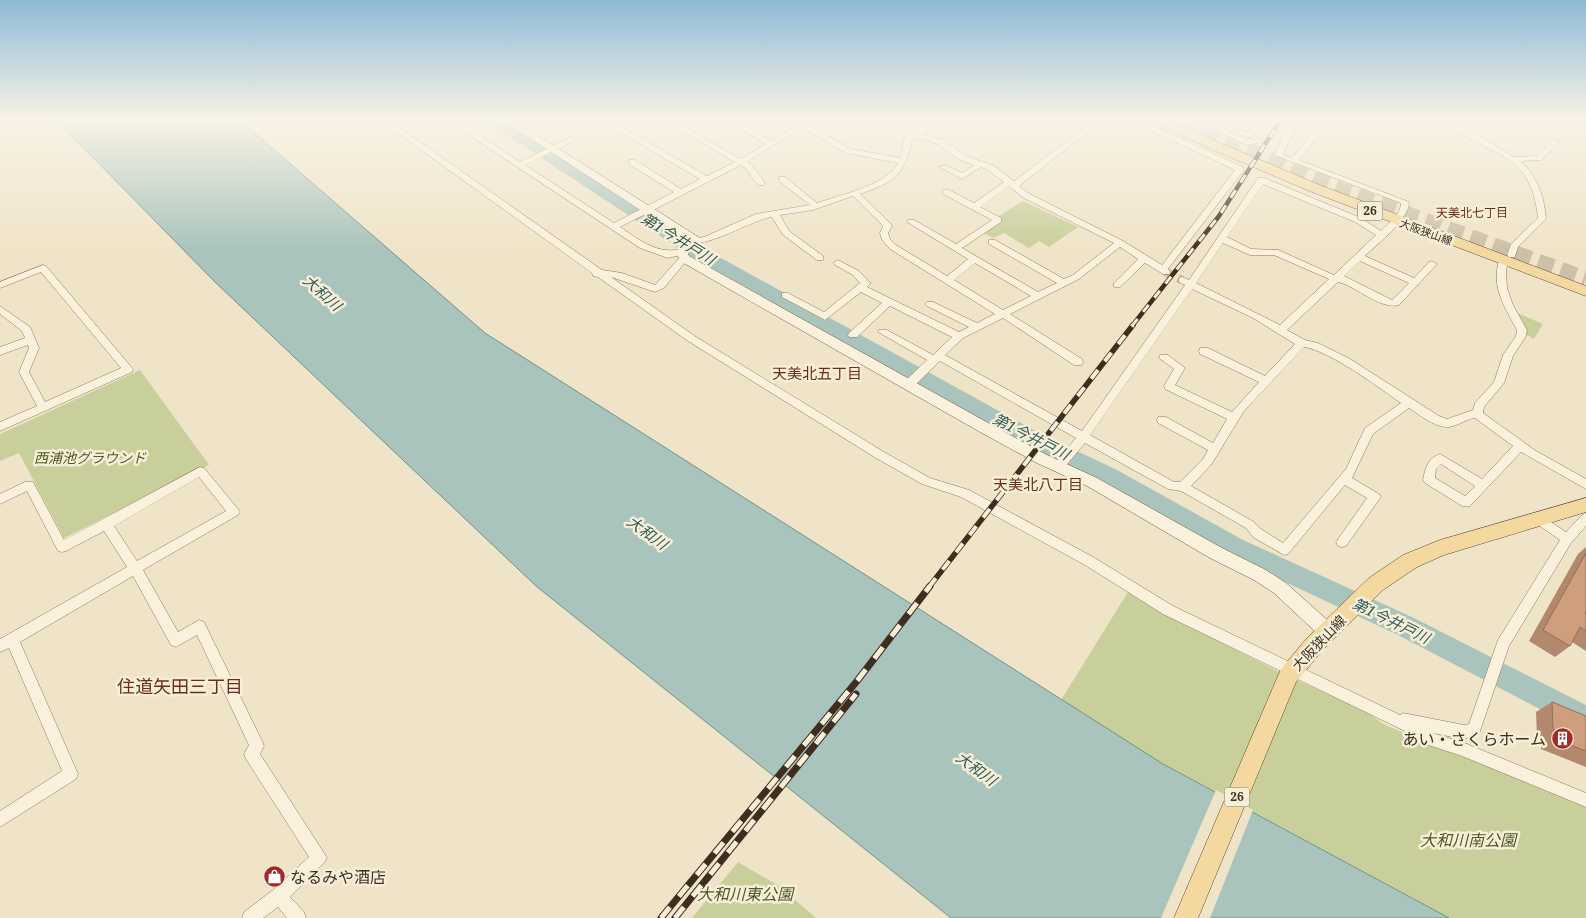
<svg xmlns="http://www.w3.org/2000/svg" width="1586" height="918" viewBox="0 0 1586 918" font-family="'Noto Serif','Noto Sans JP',serif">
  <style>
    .green { fill: #c9cf9b }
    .water { fill: #a9c4bc; stroke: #6f938a }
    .pier { fill: #f0e4c8 }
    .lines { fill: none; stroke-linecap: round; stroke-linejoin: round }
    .river { fill: #a9c4bc; fill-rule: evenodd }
    .street-tunnel { stroke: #ccc0a6; stroke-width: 9; stroke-dasharray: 9 4.5; stroke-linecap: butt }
    .highway-tunnel { stroke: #ccc0a6; stroke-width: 16; stroke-dasharray: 16 8; stroke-linecap: butt }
    .street-casing { stroke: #8d765c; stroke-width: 1 }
    .secondary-casing { stroke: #6f573f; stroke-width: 1 }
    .primary-casing { stroke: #5b4430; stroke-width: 1 }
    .street { fill: #faf1dc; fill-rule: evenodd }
    .secondary { fill: #faf1dc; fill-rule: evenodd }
    .primary { fill: #f3d9a0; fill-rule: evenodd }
    .rail-far2-casing { stroke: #3d2e20; stroke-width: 4.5 }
    .rail-far1-casing { stroke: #3d2e20; stroke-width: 5.5 }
    .rail-casing { stroke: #3d2e20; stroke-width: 7 }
    .rail-far2 { stroke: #f7eed8; stroke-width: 3; stroke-dasharray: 9; stroke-linecap: butt }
    .rail-far1 { stroke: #f7eed8; stroke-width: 4; stroke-dasharray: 11; stroke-linecap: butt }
    .rail { stroke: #f7eed8; stroke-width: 5; stroke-dasharray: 14; stroke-linecap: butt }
    .wall { fill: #b2896c }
    .building { fill: #cf9f7d; stroke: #916f58 }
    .labels { text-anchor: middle; stroke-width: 5; stroke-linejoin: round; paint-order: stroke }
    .far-street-label { font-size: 11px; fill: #3d2e20; stroke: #f7eed8 }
    .shield { fill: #f7eed8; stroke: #756857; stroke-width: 1 }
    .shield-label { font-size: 12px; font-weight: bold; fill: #3d2e20 }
    .far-neighbourhood-label { font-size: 12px; fill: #6b2e1e; stroke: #f7eed8 }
    .park-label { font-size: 14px; font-style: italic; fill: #4d5a26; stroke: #f7eed8 }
    .street-label { font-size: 14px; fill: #3d2e20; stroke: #f7eed8 }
    .water-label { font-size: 15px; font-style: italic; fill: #2f5d5a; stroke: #f7eed8 }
    .neighbourhood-label { font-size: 15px; fill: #6b2e1e; stroke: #f7eed8 }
    .near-poi-label { font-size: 16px; fill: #3d2e20; stroke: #f7eed8; text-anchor: end }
    .near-park-label { font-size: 16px; font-style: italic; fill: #4d5a26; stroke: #f7eed8 }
    .near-neighbourhood-label { font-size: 18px; fill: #6b2e1e; stroke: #f7eed8 }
  </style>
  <rect width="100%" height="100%" fill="#f0e4c8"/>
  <g class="green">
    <polygon points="1023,201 1078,227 1049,247 1039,241 1029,248 1004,233 993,238 982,232 1001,219 997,217"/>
    <polygon points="1515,312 1543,324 1534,339 1525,334"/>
    <polygon points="140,370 209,465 64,538 19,453 0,461 0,434"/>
    <polygon points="1128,592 1164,613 1287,676 1366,711 1383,724 1437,747 1454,750 1586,805 1586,918 1449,918 1163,764 1061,700"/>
    <polygon points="738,862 779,886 816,918 692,918"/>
  </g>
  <polygon class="water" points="57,121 241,121 485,333 1163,764 1449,918 951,918 536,586 216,283"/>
  <polygon class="pier" points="1216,790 1253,810 1210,918 1161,918"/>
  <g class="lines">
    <polygon class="river" points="485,121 504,121 701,247 1039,433 1117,470 1243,540 1414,618 1586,705 1586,733 1396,634 1225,554 1101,482 1023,445 689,255"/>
    <polyline class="street-tunnel" points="1166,272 1182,280"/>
    <g class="highway-tunnel">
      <polyline points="1152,121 1168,128"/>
      <polyline points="1181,121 1346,192 1586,279"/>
    </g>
    <defs>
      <g id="street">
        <polygon points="381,121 390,121 602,270 622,273 655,285 681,256 687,256 687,260 664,288 655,292 611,277 696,337 884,452 930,478 969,490 1093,557 1173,606 1400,715 1403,713 1464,725 1469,724 1498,640 1560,540 1534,522 1532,519 1534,516 1538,514 1542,516 1566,532 1582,515 1586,513 1586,526 1571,543 1509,646 1479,734 1464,739 1432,733 1462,742 1586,793 1586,807 1462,756 1407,738 1405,731 1163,614 1085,565 961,497 922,484 876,458 688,341 598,277 593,276 592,273"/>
        <path d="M448,121H458L520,162L603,121H611L707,176L735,162L664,121H674L680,125L687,121H697L686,128L741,159L766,144L726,121H736L743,125L751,121H761L749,128L772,141L802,122L851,149L900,158L905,137L913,133L927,121H936L922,134L943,140L966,156L994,166L1014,181L1083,129L1067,121H1078L1087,125L1093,121H1102L1019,186L1028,193L1123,241L1162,265L1235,170L1131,121H1142L1243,167V171L1168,269L1171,272L1169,274H1163L1145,263L1120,287H1114V283L1138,259L1120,247L1079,279L1010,314L1082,359L1083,362L1082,365H1074L1003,318L963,338L945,355L1082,431L1185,285L1179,282V278L1182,277L1189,280L1258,178H1264L1361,218L1381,231C1388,223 1401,215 1401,203L1274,155L1291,121H1299L1283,154L1292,158L1322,121H1330L1299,160L1409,202C1409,220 1377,244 1365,256L1414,278L1429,262L1432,261L1437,264L1399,305C1380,310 1356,286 1338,282L1287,330L1305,340L1318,343L1350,359L1439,416L1447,419L1473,410L1475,403L1494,382L1503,355L1516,336L1517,330C1505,308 1491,287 1499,261L1501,259H1507L1509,261L1506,270L1507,288L1513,305L1527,330L1526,336L1513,356L1504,383L1484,407L1483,413L1536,451L1586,479V489L1521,452L1470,506H1462L1425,483L1423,480C1425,468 1428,458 1440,454L1482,479L1513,446L1475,418C1466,419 1458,426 1449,427C1435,428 1420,415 1409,408L1373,434L1352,478L1379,494L1381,497L1346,546L1342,547L1338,546L1336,542L1367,498L1345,485L1288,554L1284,555L1253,537L1246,528L1181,491L1168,489L1085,443L1063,469H1055L1053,466L1055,463L1076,438L940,361L913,387H905L904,384L905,381L927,360L878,332L879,330H887L933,355L952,337L890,306L857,337H849L848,335L849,333L882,303L861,292L825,320L782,297V293H788L824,312L860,283L853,275L835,265L833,263L838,260L859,271L871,283L867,287L959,332L969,327L927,306L925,304L927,302H933L977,323L995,314L890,249L882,240L880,233L883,226L853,196L813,210L780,215L789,231L823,256V260H817L783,235L772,217C754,219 703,250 692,241L693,239L704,237L756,214L810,205L779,181V177H785L817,203C840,195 887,185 898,163L846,153L802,127L747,162L751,164L764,181V185H758L745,168L741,165L620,227C640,240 657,255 682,249L687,252L685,254L668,258L640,248ZM607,125L700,179L681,189L635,160H629V164L674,192L614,223L525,165ZM917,138L937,144L960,160L974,165L962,173L946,165L939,167L962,179L981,167L988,170L1004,182L974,203L949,190H943V194L992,220L956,244L914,220H908L907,222L968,259L947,276L896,245L890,239L888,233L892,226L891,224L860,194C895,181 903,178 912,140ZM1263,184L1355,222L1376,235L1334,275L1278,250L1251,249L1227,237ZM1009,186L1022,197L1114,243L1073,275L1064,279L995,240H989V244L1057,283L1038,292L962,248L1001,222V218L980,207ZM1223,243L1250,255H1274L1329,279L1280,325L1196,283ZM1360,261L1409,283L1392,300L1344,276ZM975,263L1031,296L1003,310L954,280ZM1192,289L1253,318L1295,344L1265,376L1208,348H1200L1199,351L1200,354L1259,382L1232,412L1175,385L1185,368L1168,355H1160L1159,358L1174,369L1164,386L1165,389L1227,419L1213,443L1166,417H1158L1157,420L1158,423L1208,450L1203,459L1180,482H1174L1090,435ZM1304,347C1330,351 1378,387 1401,403L1365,428L1346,469L1283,543L1261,529L1254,522L1191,486L1211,465L1244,411ZM1441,464L1475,486L1465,496L1435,478L1436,469Z"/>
        <path d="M1197,121C1219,121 1238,143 1259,139L1263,141L1259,143L1247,145Z"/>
        <polygon points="1254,121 1262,121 1253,137 1247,137 1234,131 1238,129 1248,132"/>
        <path d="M1445,121H1455L1514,157L1537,156L1553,139L1560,141L1542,160L1521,161C1538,178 1544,196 1546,219L1518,247L1515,257H1509L1507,255L1511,244L1538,218C1530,145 1488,161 1445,121Z"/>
        <polygon points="43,265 46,266 133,369 132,372 0,431 0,422 37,406 19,372 29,348 28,345 0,355 0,347 25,338 22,331 0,314 0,306 30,327 39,348 29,372 45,402 121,368 41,272 0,288 0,282"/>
        <path d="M200,467L204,468L238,509L240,512L238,515L143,570L178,632L199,620L204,622L262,741L264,746L260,754L324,853L327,858L324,863L290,897L304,912L306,918H287L278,907L263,918H242L244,912L273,890L309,857L246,759L244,754L249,745L197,635L176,647L171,645L133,576L20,642L78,774L76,779L0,827V811L62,771L9,648L0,652V639L127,567L104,531L66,551L62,552L58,551L27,491L0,504V494L25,482H33L64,540ZM199,477L226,511L137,561L114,526Z"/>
      </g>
      <polygon id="secondary" points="503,121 515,121 700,238 702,241 688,253 689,256 990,424 1047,455 1097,478 1222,548 1266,570 1286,583 1334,626 1337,632 1334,638 1328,640 1322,638 1274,593 1254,580 1210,558 1087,486 1037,463 980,432 680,261 676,252 688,241"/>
      <g id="primary">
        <polygon points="1152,121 1168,121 1322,186 1586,286 1586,296 1312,192 1206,147"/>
        <polygon points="1586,498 1586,512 1444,555 1417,567 1383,590 1321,652 1296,682 1198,918 1174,918 1281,669 1307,638 1369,578 1403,555 1440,540"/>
      </g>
    </defs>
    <use href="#street" class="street-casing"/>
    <use href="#secondary" class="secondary-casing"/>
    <use href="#primary" class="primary-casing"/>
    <use href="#street" class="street"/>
    <use href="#secondary" class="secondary"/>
    <use href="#primary" class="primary"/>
    <defs>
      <polyline id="rail-far2" points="1132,326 1219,216 1280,121"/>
      <polyline id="rail-far1" points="929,587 1133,325"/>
      <g id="rail">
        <polyline points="661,918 857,681 930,586"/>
        <polyline points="675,918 856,694"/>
      </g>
    </defs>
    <use href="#rail-far2" class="rail-far2-casing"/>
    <use href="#rail-far1" class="rail-far1-casing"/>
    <use href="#rail" class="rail-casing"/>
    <use href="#rail-far2" class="rail-far2"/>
    <use href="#rail-far1" class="rail-far1"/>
    <use href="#rail" class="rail"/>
  </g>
  <g class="wall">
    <polygon points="1586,547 1586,611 1585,613 1586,614 1586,651 1572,642 1570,646 1555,657 1529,641 1578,554"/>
    <polygon points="1552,702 1586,716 1586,767 1541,749 1541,740 1537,739 1536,712"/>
  </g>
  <g class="building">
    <polygon points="1586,553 1586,611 1585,613 1586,614 1586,631 1580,627 1570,646 1543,630"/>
    <polygon points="1552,702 1586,716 1586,751 1557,740 1557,731 1553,729"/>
  </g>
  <linearGradient id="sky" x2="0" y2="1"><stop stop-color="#8fbad6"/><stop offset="0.48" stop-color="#f8f3e6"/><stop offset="1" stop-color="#f8f3e6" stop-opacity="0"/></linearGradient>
  <rect width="1586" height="250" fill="url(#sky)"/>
  <defs>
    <symbol id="building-disc" viewBox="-11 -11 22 22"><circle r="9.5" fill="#9e2a2b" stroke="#f7eed8"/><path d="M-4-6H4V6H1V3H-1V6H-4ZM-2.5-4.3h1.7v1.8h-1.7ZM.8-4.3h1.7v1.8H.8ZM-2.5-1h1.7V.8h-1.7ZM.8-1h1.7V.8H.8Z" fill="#fff"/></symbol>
    <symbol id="shop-disc" viewBox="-11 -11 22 22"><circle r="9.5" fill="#9e2a2b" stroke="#f7eed8"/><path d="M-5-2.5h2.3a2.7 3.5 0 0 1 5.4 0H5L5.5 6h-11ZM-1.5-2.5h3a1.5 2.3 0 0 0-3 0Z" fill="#fff"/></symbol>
  </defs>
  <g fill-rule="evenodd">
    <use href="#building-disc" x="1550" y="726" width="25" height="25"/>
    <use href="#shop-disc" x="262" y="864" width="25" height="25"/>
  </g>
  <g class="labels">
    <g class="far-street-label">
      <text transform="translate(1426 232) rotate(20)" y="4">大阪狭山線</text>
    </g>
    <g class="shield">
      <rect x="1357.5" y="201.5" width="25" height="19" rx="4"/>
      <rect x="1224.5" y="787.5" width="25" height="19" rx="4"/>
    </g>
    <g class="shield-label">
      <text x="1370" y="215">26</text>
      <text x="1237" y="801">26</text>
    </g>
    <g class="far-neighbourhood-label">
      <text x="1472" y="217">天美北七丁目</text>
    </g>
    <g class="park-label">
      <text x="90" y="463">西浦池グラウンド</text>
    </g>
    <g class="street-label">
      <text transform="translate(1319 643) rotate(-46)" y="5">大阪狭山線</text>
    </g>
    <g class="water-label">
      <text transform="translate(678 239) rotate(32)" y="5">第1今井戸川</text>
      <text transform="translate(322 293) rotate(42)" y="5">大和川</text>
      <text transform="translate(1031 437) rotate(27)" y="5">第1今井戸川</text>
      <text transform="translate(647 533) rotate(36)" y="5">大和川</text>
      <text transform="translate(1391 621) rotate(26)" y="5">第1今井戸川</text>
      <text transform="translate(976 769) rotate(36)" y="5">大和川</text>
    </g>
    <g class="neighbourhood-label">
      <text x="817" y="379">天美北五丁目</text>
      <text x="1038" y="490">天美北八丁目</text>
    </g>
    <g class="near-poi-label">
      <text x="1546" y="745">あい・さくらホーム</text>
      <text x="290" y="883" text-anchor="start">なるみや酒店</text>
    </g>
    <g class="near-park-label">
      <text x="1468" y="846">大和川南公園</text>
      <text x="745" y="900">大和川東公園</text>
    </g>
    <g class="near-neighbourhood-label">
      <text x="180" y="693">住道矢田三丁目</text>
    </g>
  </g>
</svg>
